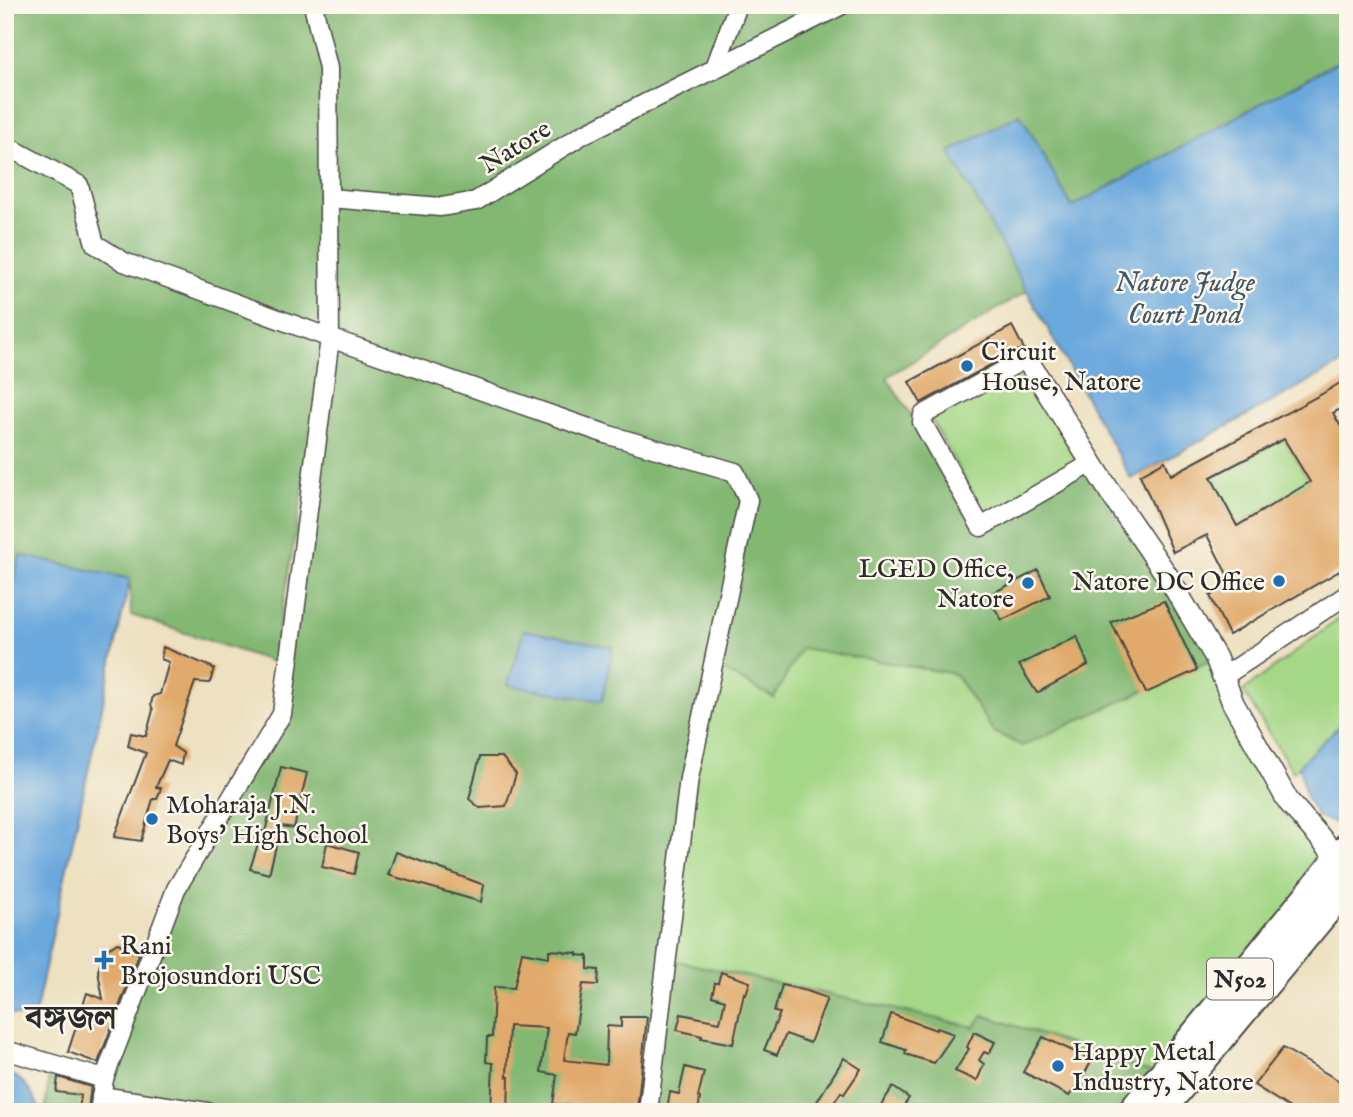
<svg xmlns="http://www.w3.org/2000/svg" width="1353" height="1117" viewBox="0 0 1353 1117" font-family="'IM FELL English','Noto Serif Bengali',serif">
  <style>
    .green { fill: #a4d786; stroke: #688158; stroke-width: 2 }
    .forest { fill: #83b873; stroke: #57724f; stroke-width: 2 }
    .water { fill: #6ba8dd; stroke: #4b6a84; stroke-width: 2 }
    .building { fill: #e1aa6c; fill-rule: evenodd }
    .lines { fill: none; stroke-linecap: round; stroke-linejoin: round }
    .minor-casing { stroke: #484642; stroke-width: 21 }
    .tertiary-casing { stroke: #484642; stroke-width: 24 }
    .trunk-casing { stroke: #484642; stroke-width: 32 }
    .minor { stroke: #fff; stroke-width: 18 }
    .tertiary { stroke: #fff; stroke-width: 21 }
    .trunk { stroke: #fff; stroke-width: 28 }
    .poi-dot { fill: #1f6fb2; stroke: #fbf7ec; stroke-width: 2.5 }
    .labels { text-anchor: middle; stroke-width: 5; stroke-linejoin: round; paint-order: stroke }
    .shield { fill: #fbf7ec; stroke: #696865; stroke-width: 2 }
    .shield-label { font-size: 24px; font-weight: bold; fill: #2b2b2b }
    .street-label { font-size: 26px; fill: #2b2b2b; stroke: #fbf7ec }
    .poi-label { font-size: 26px; fill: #2b2b2b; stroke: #fbf7ec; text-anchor: start }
    .water-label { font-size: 28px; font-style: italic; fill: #415769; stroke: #fbf7ec }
    .district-label { font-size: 33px; font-weight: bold; fill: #2b2b2b; stroke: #fbf7ec }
  </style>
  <rect width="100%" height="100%" fill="#fbf7ec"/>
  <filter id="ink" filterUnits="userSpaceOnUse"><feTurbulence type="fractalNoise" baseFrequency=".0143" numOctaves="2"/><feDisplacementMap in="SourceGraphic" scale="14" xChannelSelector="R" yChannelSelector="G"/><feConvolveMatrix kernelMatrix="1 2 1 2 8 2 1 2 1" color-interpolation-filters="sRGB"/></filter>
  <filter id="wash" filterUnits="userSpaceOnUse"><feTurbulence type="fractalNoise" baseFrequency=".00686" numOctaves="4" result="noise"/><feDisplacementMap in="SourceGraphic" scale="28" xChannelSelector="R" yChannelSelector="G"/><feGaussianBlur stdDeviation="1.57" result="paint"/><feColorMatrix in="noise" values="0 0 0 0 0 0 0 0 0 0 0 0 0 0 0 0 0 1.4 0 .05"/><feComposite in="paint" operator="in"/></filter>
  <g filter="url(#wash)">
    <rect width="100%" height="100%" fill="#eee1c1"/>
    <g class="green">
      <polygon points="1023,365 1081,467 985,516 928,414"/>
      <polygon points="1284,439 1310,482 1237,526 1211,477"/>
      <polygon points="1348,612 1348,717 1293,772 1243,691"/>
      <polygon points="801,647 956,674 994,732 1216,658 1288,801 1339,859 1161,1076 984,1015 974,1027 668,959 713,665"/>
    </g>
    <polygon class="forest" points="5,5 1348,5 1348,56 1072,207 1020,114 950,152 1027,291 887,377 981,527 1092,463 1216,658 1022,746 994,732 955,674 801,648 774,698 713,665 668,959 974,1027 983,1015 1161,1076 1132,1112 45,1112 50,1064 103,1079 176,889 282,714 326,359 273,662 131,615 130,579 20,556 5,625"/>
    <g class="water">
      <polygon points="1348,56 1348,360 1131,479 950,152 1020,114 1072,207"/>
      <polygon points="20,555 130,579 34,1019 5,1013 5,625"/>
      <polygon points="524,630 613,647 602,701 508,685"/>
      <polygon points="1348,717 1348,810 1337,823 1318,818 1306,797 1299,765"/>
      <path d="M5,1072C24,1077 34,1095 41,1112H5Z"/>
    </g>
    <g id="blocks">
      <g class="building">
        <polygon points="1012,326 1024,349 1016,351 921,403 909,382"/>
        <path d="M1348,378V405L1333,413L1348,439V566L1229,635L1210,596L1232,584L1207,535L1173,552L1140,475L1165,461L1171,475L1322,394ZM1284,439L1310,482L1237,526L1211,477Z"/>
        <polygon points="1038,570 1050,596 1002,620 987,596"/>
        <polygon points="1164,601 1197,670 1146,693 1111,622"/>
        <polygon points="1077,636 1088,665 1037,693 1019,665"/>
        <polygon points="163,647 214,668 210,683 195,682 173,746 183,753 181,765 168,760 156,787 161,788 157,799 153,799 141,841 114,837 146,753 128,746 131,733 146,736 153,710 151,704 153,696 160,694 169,662 161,659"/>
        <polygon points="480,757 502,757 516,774 506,806 480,808 469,799"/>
        <polygon points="281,767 307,773 294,828 281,826 269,874 250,869 262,831 265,832"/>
        <polygon points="327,843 359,852 354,874 322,867"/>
        <polygon points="396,852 484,885 481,902 388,875"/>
        <polygon points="118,943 139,954 98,1063 68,1052 87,993 103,999 98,971 104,951"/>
        <polygon points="549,950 564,951 564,952 577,953 577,955 588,956 588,969 599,970 598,985 583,984 575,1033 568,1032 564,1060 606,1065 607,1026 621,1027 621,1017 647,1017 637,1112 581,1110 581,1107 553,1104 557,1075 541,1072 547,1028 509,1026 507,1077 509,1077 508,1112 491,1112 493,1063 486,1062 487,1037 492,1037 494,987 514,988 522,952 549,957"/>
        <polygon points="721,972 750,982 746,994 744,993 733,1044 701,1038 702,1036 677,1030 681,1014 720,1022 725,1000 712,996 715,983 718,983"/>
        <polygon points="782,985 807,991 827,998 810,1043 786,1034 777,1055 764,1050 780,1013 774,1012"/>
        <polygon points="891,1014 936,1030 937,1028 954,1034 934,1063 905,1054 906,1050 882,1042"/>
        <polygon points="974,1032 995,1042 989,1054 984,1052 979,1060 984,1064 977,1081 955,1071 969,1049 967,1047"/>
        <polygon points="1043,1037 1092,1060 1081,1080 1069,1096 1023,1072"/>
        <polygon points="1283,1048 1348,1086 1348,1112 1296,1112 1254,1085"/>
        <polygon points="844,1058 861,1069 844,1094 841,1092 829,1110 816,1103"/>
        <polygon points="685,1067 704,1072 698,1097 700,1098 698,1112 677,1112 667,1110 670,1092 679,1094"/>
        <polygon points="58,1077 91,1087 88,1110 79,1109 81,1095 56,1092"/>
        <polygon points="893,1087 909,1098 900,1112 876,1112"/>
      </g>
    </g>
  </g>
  <g filter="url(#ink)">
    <use href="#blocks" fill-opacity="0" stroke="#484642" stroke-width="2"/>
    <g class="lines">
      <defs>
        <g id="minor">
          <polyline points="714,70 738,5"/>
          <polyline points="5,145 79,185 95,244 124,262 330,338 609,435 735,472 748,500 689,778 648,1112"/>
          <polyline points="329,198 441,207 476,201 582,135 842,5"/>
          <polyline points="1031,366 1021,361 923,415 922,422 981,527 1092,463"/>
          <polyline points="1223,677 1348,594"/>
          <polyline points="5,1050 104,1079"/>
          <polyline points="101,1096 207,1112"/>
          <polyline points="99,1112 104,1079 176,889 282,714 330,338 328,68 313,5"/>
        </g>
        <polyline id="tertiary" points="1031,366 1110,492 1168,577 1216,658 1233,703 1288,801 1339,859"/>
        <g id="trunk">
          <polyline points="1132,1112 1348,847"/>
          <polyline points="1159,1112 1348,884"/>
        </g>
      </defs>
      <use href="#minor" class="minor-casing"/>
      <use href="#tertiary" class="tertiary-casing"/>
      <use href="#trunk" class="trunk-casing"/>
      <use href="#minor" class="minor"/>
      <use href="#tertiary" class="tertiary"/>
      <use href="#trunk" class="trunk"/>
    </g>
  </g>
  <g class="poi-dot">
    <circle cx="967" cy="366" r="7"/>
    <circle cx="1279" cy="581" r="7"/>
    <circle cx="1028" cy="583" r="7"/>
    <circle cx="152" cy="819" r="7"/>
    <path d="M100.5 949.5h7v7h7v7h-7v7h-7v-7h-7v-7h7z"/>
    <circle cx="1058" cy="1066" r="7"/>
  </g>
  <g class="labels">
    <rect class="shield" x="1207" y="958.5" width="66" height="41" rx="5"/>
    <g class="shield-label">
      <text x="1240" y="987">N502</text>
    </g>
    <g class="street-label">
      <text transform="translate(515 146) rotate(-32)" y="9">Natore</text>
    </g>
    <g class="poi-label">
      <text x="981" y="360">Circuit<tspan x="981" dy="30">House, Natore</tspan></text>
      <text x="1014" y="577" text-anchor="end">LGED Office,<tspan x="1014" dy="30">Natore</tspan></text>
      <text x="1265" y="590" text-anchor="end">Natore DC Office</text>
      <text x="166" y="813">Moharaja J.N.<tspan x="166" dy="30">Boys' High School</tspan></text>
      <text x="120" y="954">Rani<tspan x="120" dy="30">Brojosundori USC</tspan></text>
      <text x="1072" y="1060">Happy Metal<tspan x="1072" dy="30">Industry, Natore</tspan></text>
    </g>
    <g class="water-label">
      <text x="1185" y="291">Natore Judge<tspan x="1185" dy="32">Court Pond</tspan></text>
    </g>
    <g class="district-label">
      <text x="71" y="1028">বঙ্গজল</text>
    </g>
  </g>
  <rect width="1353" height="1117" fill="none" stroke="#fbf7ec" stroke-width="28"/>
</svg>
